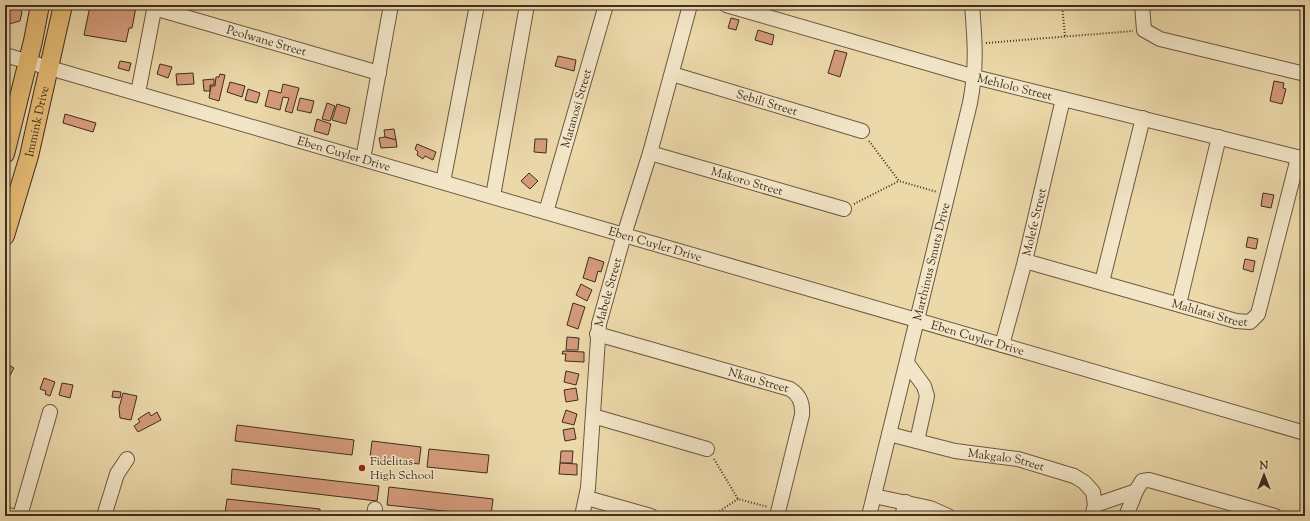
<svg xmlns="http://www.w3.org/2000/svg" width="1310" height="521" viewBox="0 0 1310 521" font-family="'Sorts Mill Goudy',serif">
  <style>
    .building { fill: #d59b7c; stroke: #3f2e1e }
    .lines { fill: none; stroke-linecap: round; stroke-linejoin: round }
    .minor-casing { stroke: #6a5941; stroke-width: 16 }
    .major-casing { stroke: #3f2e1e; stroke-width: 20 }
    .path { stroke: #3f2e1e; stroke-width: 2; stroke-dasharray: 1 2; stroke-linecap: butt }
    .minor { stroke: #f3e6c8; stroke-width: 14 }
    .major { stroke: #e6bc75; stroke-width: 18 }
    .poi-dot { fill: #8f2418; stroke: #f3e6c8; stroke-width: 1.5 }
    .labels { text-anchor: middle; stroke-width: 3; stroke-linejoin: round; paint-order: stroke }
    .street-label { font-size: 12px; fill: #3f2e1e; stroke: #f3e6c8 }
    .poi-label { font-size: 12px; fill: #3f2e1e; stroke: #f3e6c8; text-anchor: start }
  </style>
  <rect width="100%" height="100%" fill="#ecd9aa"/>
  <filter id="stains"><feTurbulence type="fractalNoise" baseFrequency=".005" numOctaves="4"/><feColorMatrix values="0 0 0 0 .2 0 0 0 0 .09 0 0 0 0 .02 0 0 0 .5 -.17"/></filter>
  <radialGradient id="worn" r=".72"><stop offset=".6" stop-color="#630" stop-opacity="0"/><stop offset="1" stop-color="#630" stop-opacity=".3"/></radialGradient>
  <g class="building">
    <polygon points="5,5 17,5 22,12 20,21 9,24 5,22"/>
    <polygon points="96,5 123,5 136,7 132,28 129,28 126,42 84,35 90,6 96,7"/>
    <polygon points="731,18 739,20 736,30 728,28"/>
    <polygon points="758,30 774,35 772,45 755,40"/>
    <polygon points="835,50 847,53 840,77 828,73"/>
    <polygon points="558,56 576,60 574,71 555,66"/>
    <polygon points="120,61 131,63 129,71 118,68"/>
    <polygon points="160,64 172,67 168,78 157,74"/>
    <polygon points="193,73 194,84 177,85 176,74"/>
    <polygon points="220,74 225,75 219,101 209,98 211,86 215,86 216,77 219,77"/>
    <polygon points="214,79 214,85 210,85 210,91 204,91 203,80"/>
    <polygon points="1274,81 1284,83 1283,88 1286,89 1282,104 1270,101"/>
    <polygon points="230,82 245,86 242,97 227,92"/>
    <polygon points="283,84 299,88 292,113 285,111 289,98 283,97 280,110 265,106 269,90 281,93"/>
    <polygon points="248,89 260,93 257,103 245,100"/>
    <polygon points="300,98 314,101 311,113 297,110"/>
    <polygon points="327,103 335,106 330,121 322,119"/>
    <polygon points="337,104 350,108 346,124 332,120"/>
    <polygon points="65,114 96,123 93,132 63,123"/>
    <polygon points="317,119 331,124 328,135 314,131"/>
    <polygon points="394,129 396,140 385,137 384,130"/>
    <polygon points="385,137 396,140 397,147 381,148 379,138"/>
    <polygon points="535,139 547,139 546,153 534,152"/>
    <polygon points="417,144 436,152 433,160 425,156 423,159 417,155 418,152 415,149"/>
    <polygon points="529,173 538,181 530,189 521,181"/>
    <polygon points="1263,193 1274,195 1271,208 1261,206"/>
    <polygon points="1248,237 1258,239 1256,249 1246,247"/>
    <polygon points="589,257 604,262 601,272 598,271 595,282 583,278"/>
    <polygon points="1245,259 1255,261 1253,272 1243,269"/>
    <polygon points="581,284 592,290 587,301 576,295"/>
    <polygon points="573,303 585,307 578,329 567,325"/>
    <polygon points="567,337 579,338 578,350 566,350"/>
    <polygon points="563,351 584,352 584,362 565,361 566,354 562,354"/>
    <polygon points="5,363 14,368 8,379 5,377"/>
    <polygon points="566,371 579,374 576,385 564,382"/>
    <polygon points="44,378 55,382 50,396 45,394 46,391 40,389"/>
    <polygon points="62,383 73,385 70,398 59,395"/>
    <polygon points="576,388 578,400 566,402 564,390"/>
    <polygon points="113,391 121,392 120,398 112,397"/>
    <polygon points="123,393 137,396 131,420 120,418 119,408"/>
    <polygon points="566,410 577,414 574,425 562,422"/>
    <polygon points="149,412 151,416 157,412 161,420 138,432 134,426 140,422 138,419"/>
    <polygon points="237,425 354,440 352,455 235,441"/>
    <polygon points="574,428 576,439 565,441 563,430"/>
    <polygon points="372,441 421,447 419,464 370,458"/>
    <polygon points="429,449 489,455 487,473 427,467"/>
    <polygon points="561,451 573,451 572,463 560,463"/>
    <polygon points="560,463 577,464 577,475 559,474"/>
    <polygon points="232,469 379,486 377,501 231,484"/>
    <polygon points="389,487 493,499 491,516 387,505"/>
    <polygon points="227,499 320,509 320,516 254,516 225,513"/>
  </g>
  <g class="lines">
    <defs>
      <g id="minor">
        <path id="s1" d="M726,5L975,77L1305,159"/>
        <polyline points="1142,5 1144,30 1160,39 1305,74"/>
        <path id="s2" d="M154,8L379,73"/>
        <path id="s3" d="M5,55L1305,433"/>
        <path id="s4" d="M672,74L862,131"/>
        <polyline points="138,93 155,5"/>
        <path id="s5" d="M650,153L844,209"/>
        <polyline points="363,159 391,5"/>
        <polyline points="443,182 477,5"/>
        <polyline points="493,196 527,5"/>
        <path id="s6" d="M546,212L606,5"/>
        <path id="s7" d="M1025,261L1236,321L1250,322L1258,314L1298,158"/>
        <polyline points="1102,282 1143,118"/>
        <polyline points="1179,304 1219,137"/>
        <path id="s8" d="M597,334L790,389C800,395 803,404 802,415L777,516"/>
        <path id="s9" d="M1002,345L1025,261L1063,99"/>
        <polyline points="907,363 924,386 927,396 917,441"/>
        <polyline points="593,416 707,449"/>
        <path id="s10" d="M889,434L955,451L1018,459L1074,476L1084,482L1093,492L1095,505L1092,516"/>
        <polyline points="874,496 930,508 948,516"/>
        <polyline points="587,498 651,516"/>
        <polyline points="1095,505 1136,491"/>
        <polyline points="5,514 12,516"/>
        <polyline points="20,516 50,412"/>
        <polyline points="104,516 117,474 127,459"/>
        <polyline points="374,516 375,509"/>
        <path id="s11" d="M582,516L588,488L599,324L624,235L650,153L690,5"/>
        <path id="s12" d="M869,516L970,103C977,66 975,42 972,5"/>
        <polyline points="902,516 906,502"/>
        <polyline points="1126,516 1136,491 1142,481 1149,480 1275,516"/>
      </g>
      <g id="major">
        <polyline points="5,154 33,41 40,5"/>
        <path id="s13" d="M5,236L29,156L63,5"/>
      </g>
    </defs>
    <use href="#minor" class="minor-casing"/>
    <use href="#major" class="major-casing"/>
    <g class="path">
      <polyline points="1062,5 1065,36"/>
      <polyline points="986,43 1133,31"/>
      <polyline points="869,141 899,181 937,192"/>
      <polyline points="854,204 899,181"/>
      <polyline points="714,459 738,499 768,507"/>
      <polyline points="712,516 738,499"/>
    </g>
    <use href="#minor" class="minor"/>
    <use href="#major" class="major"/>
  </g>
  <circle class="poi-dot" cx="362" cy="468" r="4"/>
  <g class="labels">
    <g class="street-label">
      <text dy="4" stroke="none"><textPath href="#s2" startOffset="117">Peolwane Street</textPath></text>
      <text dy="4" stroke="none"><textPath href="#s1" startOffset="300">Mehlolo Street</textPath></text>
      <text dy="4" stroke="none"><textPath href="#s4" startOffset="99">Sebili Street</textPath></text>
      <text dy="4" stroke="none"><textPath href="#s6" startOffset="108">Matanosi Street</textPath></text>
      <text dy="4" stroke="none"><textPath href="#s13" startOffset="119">Immink Drive</textPath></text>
      <text dy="4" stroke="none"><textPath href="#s3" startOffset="353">Eben Cuyler Drive</textPath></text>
      <text dy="4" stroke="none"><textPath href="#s5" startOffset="101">Makoro Street</textPath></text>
      <text dy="4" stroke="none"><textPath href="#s9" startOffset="127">Molefe Street</textPath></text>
      <text dy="4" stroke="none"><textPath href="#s3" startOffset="677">Eben Cuyler Drive</textPath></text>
      <text dy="4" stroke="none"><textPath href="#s12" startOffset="262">Marthinus Smuts Drive</textPath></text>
      <text dy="4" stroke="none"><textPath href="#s11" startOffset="226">Mabele Street</textPath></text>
      <text dy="4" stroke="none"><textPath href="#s7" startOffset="192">Mahlatsi Street</textPath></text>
      <text dy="4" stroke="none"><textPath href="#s3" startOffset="1013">Eben Cuyler Drive</textPath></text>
      <text dy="4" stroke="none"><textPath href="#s8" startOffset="168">Nkau Street</textPath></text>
      <text dy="4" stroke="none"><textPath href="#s10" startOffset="120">Makgalo Street</textPath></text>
    </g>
    <g class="poi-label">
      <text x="370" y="465">Fidelitas<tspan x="370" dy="14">High School</tspan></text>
    </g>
  </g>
  <rect width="1310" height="521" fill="none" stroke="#ecd9aa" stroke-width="20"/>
  <rect x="6" y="6" width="1298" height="509" fill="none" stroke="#3f2e1e" stroke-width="2"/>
  <rect x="10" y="10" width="1290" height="501" fill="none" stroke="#3f2e1e"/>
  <g transform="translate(1264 475)" stroke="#f3e6c8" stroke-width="3" paint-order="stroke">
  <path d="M0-3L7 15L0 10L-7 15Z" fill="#3f2e1e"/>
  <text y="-6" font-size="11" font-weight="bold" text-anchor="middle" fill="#3f2e1e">N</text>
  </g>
  <rect width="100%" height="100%" filter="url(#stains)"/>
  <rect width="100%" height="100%" fill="url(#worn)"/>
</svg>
